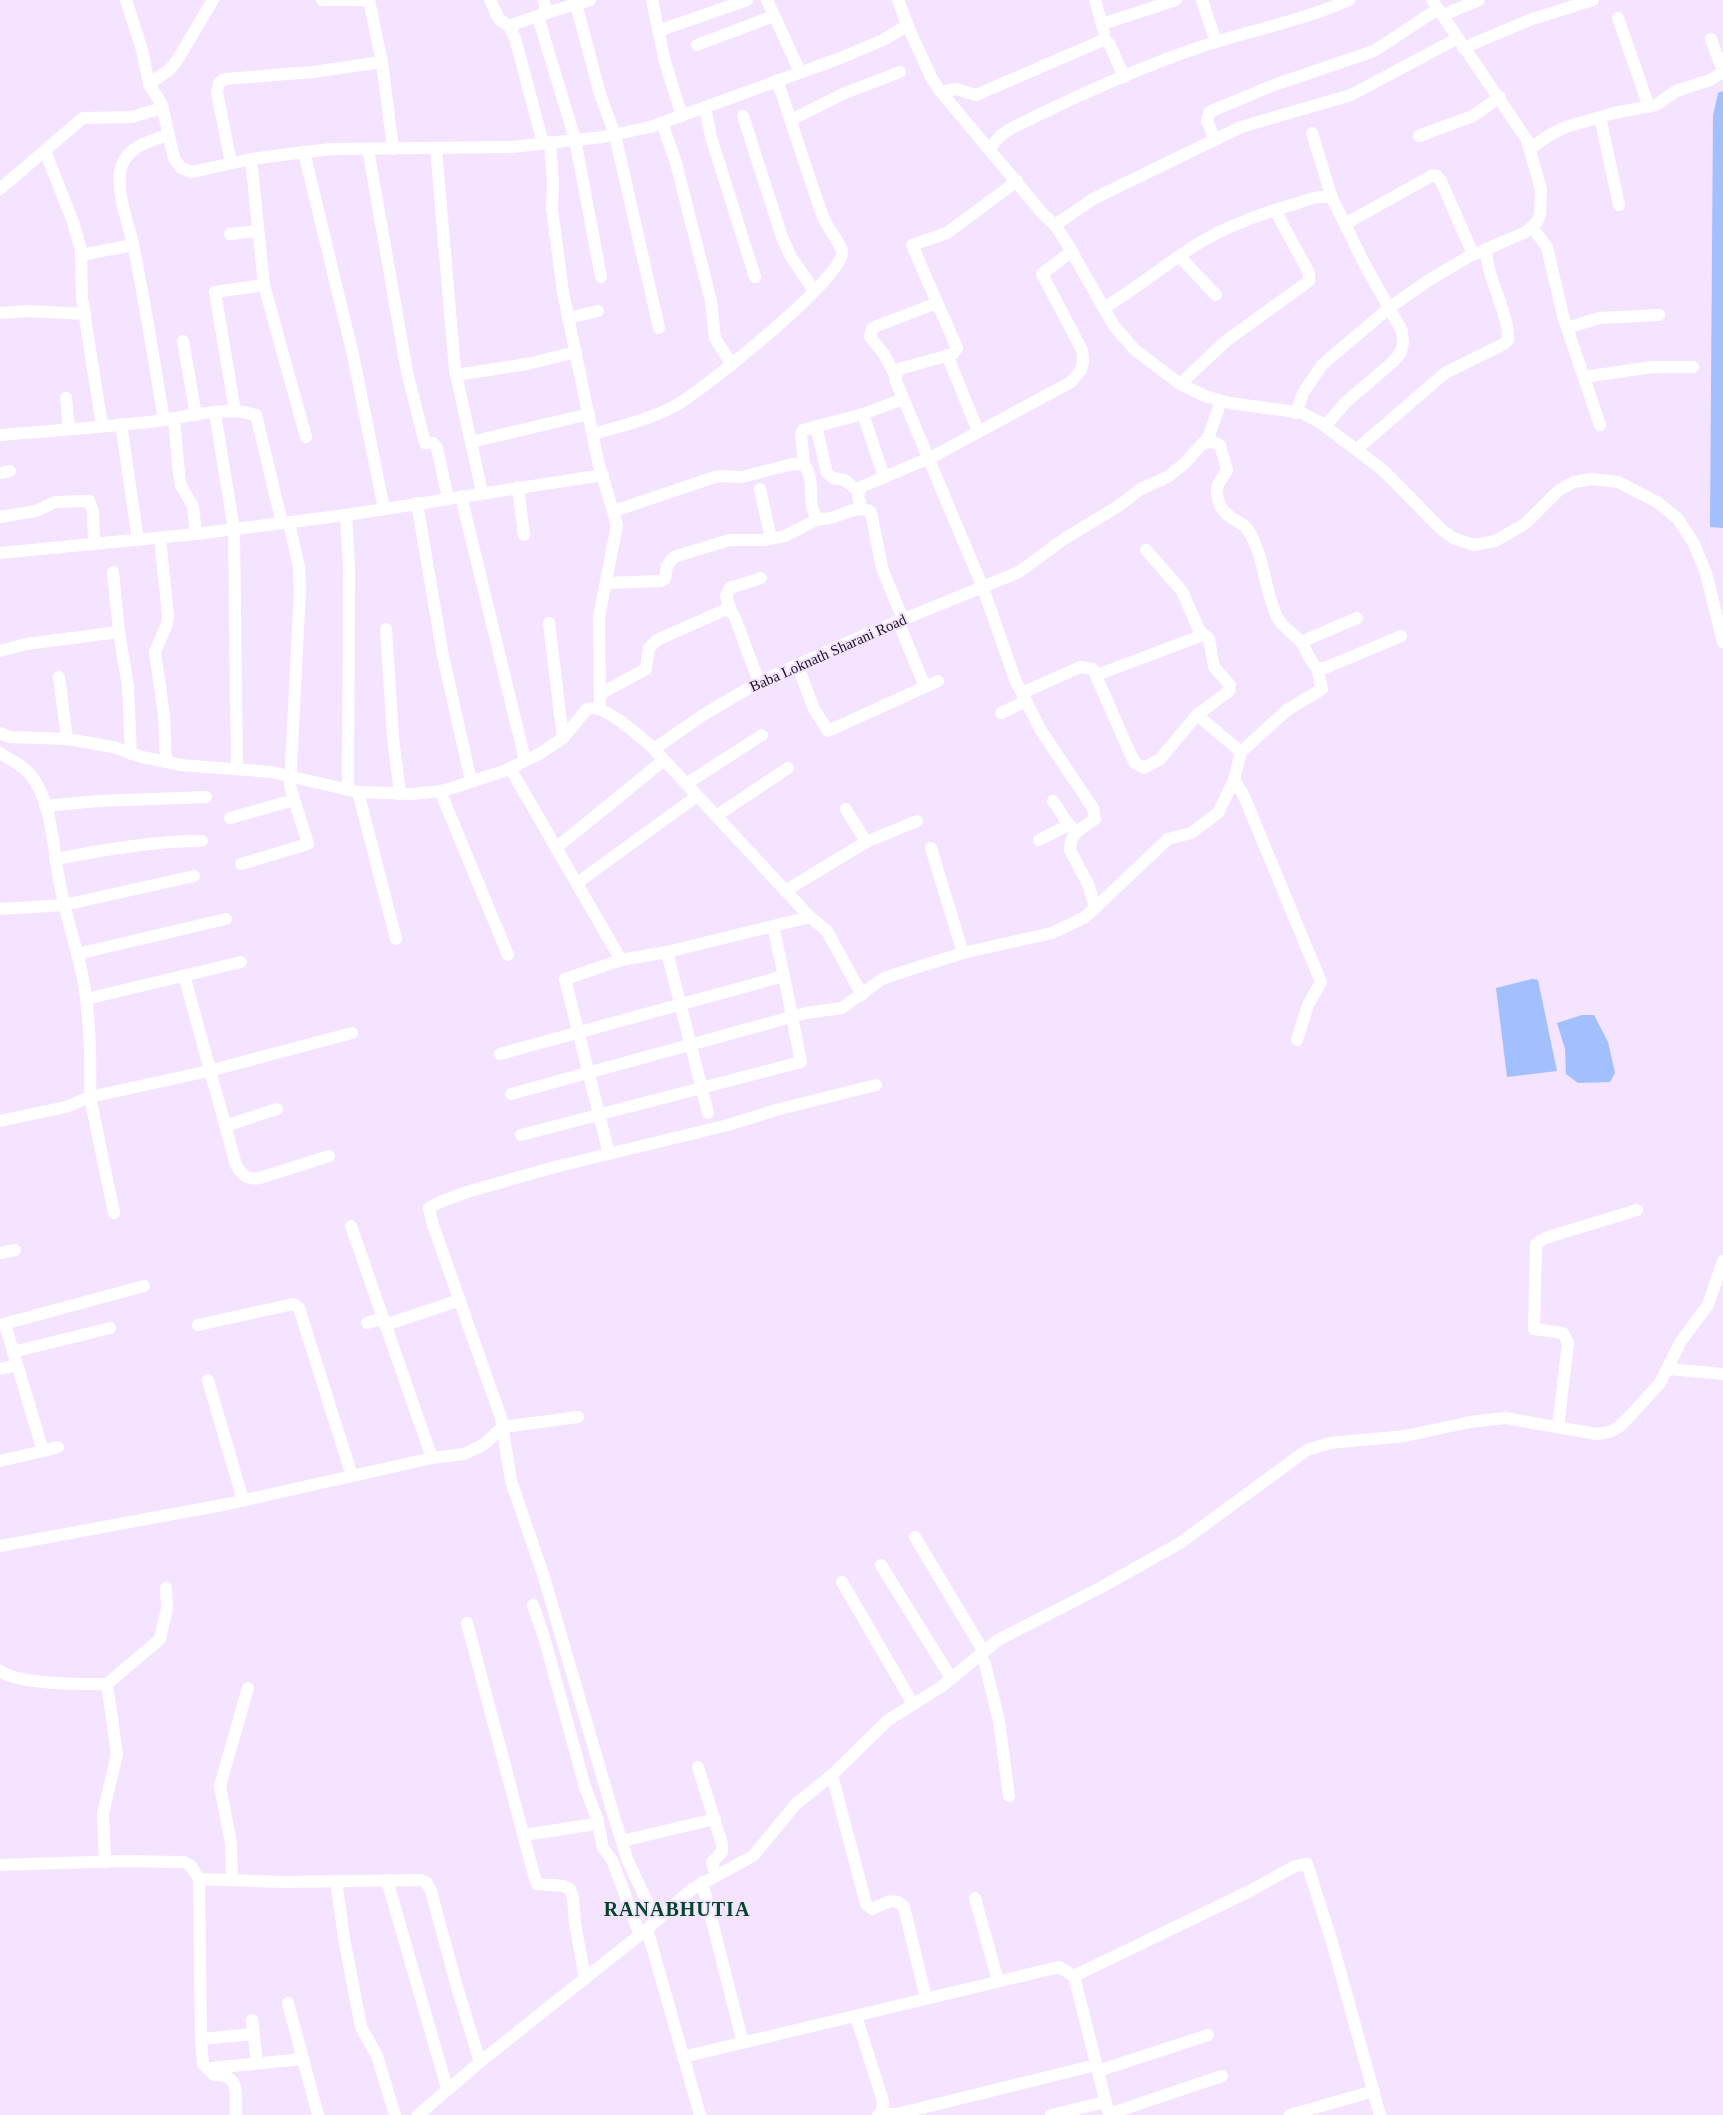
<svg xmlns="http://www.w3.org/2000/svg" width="1723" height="2115" viewBox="0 0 1723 2115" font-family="'Times New Roman',serif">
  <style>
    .water { fill: #a2bffe }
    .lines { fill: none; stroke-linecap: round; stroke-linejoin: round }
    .minor { stroke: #fff; stroke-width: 12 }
    .labels { text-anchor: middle; stroke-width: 4.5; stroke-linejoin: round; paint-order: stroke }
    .street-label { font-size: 15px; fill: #1a141d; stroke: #f4e4ff }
    .district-label { font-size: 20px; font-weight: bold; letter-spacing: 1px; fill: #034528; stroke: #f4e4ff }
  </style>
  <rect width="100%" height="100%" fill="#f4e4ff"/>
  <g class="water">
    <polygon points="1723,91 1723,528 1710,527 1713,116 1718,93"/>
    <polygon points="1532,979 1538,980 1557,1071 1507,1077 1496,988"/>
    <polygon points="1582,1015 1594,1015 1608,1042 1615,1073 1610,1082 1578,1083 1566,1074 1565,1049 1557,1023"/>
  </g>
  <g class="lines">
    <g class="minor">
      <polyline points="126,0 142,50 149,84 162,105 174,158 181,168 192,172 251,159 304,152 332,149 512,147 603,137 650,127 838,59 883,40 908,25"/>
      <polyline points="322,0 369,0"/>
      <polyline points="369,0 382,62 393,149"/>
      <polyline points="490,0 499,19 509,26 515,38 543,143"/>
      <polyline points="652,0 665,62 682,116"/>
      <polyline points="767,0 800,72"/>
      <polyline points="898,0 909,29 932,79 941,92 1043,214 1055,225 1068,245 1114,326 1135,350 1180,384 1205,396 1230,403 1302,413 1321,423 1384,471 1441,529 1453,538 1474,545 1495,541 1525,524 1559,490 1574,482 1592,479 1618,482 1657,502 1678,519 1694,544 1706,573 1723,642"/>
      <polyline points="1095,0 1104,32"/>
      <polyline points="1202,0 1216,42"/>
      <polyline points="576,4 600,94 615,135 659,328"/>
      <polyline points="546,13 590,0"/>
      <polyline points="1443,15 1479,0"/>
      <polyline points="538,17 575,139 601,277"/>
      <polyline points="1618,18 1649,107"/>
      <polyline points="1102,24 1176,0"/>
      <polyline points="509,26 546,13 544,0"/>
      <polyline points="658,31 747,0"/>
      <polyline points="1711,39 1723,71"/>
      <polyline points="697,45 774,16"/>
      <polyline points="1463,48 1532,19 1593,0"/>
      <polyline points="149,84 169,70 176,62 213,0"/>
      <polyline points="941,92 956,89 976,95 1101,41 1107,41 1110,45 1124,77"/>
      <polyline points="705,107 711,137 755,277"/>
      <polyline points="743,116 782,237 791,257 814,290"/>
      <polyline points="1600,117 1619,205"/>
      <polyline points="791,120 845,93 900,72"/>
      <polyline points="662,123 676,163 711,301 715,338 732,365"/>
      <polyline points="1312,133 1332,198"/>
      <polyline points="1419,136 1473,116 1500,97"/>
      <polyline points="1215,140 1207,121 1209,112 1274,85 1374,51 1438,9"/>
      <polyline points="550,142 553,183 552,209 563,292 598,461 617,525 599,617 600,709"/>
      <polyline points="436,148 455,370 482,492"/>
      <path d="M990,148L1000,136L1010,129C1072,98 1137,68 1203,46C1251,30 1302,21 1349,0"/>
      <polyline points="1531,148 1551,134 1566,127 1614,113 1656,105 1676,91 1710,80 1723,72"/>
      <polyline points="368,149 407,372 425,443 433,443 437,448 448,498"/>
      <polyline points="45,151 73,222 81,250 82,298 102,426"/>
      <polyline points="304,152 353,355 384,509"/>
      <polyline points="251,159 264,285 306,437"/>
      <polyline points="231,163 217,92 219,83 224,79 313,72 382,62"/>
      <polyline points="0,189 83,118 132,117 162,108"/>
      <polyline points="1345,224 1433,175 1437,176 1441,181 1473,254"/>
      <polyline points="1055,225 1093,199 1241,127 1351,95 1458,38"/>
      <polyline points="1532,227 1547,247 1563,316 1600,425"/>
      <polyline points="230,234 258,231"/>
      <polyline points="81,255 133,245"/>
      <polyline points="1179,256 1216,295"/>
      <path d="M1104,308C1137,288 1167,263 1199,243C1227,226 1263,213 1295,204C1306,200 1321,194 1332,198L1365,265L1402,331L1403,343L1401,352L1394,361L1346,402L1325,426"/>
      <polyline points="0,313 26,311 85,314"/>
      <polyline points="568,318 598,311"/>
      <polyline points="1567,328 1599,318 1659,315"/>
      <polyline points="183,341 196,415"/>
      <polyline points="947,355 978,431"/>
      <polyline points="456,375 527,364 576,352"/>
      <polyline points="895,375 884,354 870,337 872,329 877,326 937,303"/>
      <polyline points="1584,377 1652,367 1693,367"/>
      <polyline points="1180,384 1226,341 1309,281 1309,273 1275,210"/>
      <polyline points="66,398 69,429"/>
      <polyline points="235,411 215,292 264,285"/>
      <polyline points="215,413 234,530 237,769"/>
      <polyline points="1296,413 1303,393 1322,365 1389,308 1429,280 1468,257 1526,232 1537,222 1540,215 1541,189 1527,140 1432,0"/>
      <polyline points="863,414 884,477"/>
      <polyline points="174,419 179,474 181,486 193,506 196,534"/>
      <path d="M164,420C154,361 145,302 133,244C128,222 117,195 120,172C124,148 148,141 168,135"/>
      <polyline points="121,424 138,540"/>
      <polyline points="816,426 827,473 833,478 845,480 858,491"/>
      <path d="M594,434C620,426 648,420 673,407C701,392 841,280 842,253C842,245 827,227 823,217C807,172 793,126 777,80"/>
      <path d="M0,435C50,431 100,427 150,422C184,418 222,405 256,415L282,523"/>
      <polyline points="471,442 589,414"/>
      <path d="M1204,443L1213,442L1220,445L1227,470C1223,478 1215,485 1217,494C1221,522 1242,517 1250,533C1265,560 1264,589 1277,617C1283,628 1293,633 1301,642C1307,650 1309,661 1317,668H1325L1401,636"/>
      <path d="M1357,449L1445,373L1504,344L1508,340C1509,312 1487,280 1486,249"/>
      <polyline points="804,465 801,434 803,430 863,414 903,399"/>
      <polyline points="0,473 10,471"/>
      <polyline points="518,487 524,535"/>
      <polyline points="760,489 771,539"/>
      <polyline points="461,496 525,760"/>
      <polyline points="417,503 443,656 471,781"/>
      <polyline points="862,509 858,496 861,487 932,457 1071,382 1081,370 1083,362 1082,350 1042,274 1072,251"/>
      <path d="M614,511L718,476L742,477L793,464L804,465C817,480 805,504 818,519C835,522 855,502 871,512L882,568L903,619"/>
      <polyline points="346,515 349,566 348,790"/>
      <polyline points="0,517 36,511 55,502 89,501 93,511 94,543"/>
      <polyline points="160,538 168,616 167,624 155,652 164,715 166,762"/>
      <polyline points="0,553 196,534 346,515 603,475"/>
      <polyline points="113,572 119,632 128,687 131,754"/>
      <polyline points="607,583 661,581 665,579 667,566 674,557 729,540 766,540 785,536 818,519"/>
      <polyline points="731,611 726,596 730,588 761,578"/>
      <polyline points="898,621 925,687"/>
      <polyline points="549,623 563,738"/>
      <polyline points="386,629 393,737 400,794"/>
      <polyline points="1301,642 1357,618"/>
      <polyline points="0,651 26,644 119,632"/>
      <polyline points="797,664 814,709 828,731 938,681"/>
      <polyline points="1097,675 1203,635"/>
      <polyline points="59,677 67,739"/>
      <polyline points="1022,693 1080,667 1093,669 1130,753 1135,763 1144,768 1160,759 1197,715 1229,691 1230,685 1214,667 1209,639 1199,630 1182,591 1146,550"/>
      <polyline points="600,694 646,669 649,648 657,640 727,609 734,615 759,682"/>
      <polyline points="1001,713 1026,701"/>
      <polyline points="1197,715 1241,752"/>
      <path d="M0,733L10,737L67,739L113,747L142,757L181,765L271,772L358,792L413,794L440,791L452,788L504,771L541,753L563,738L587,709C604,702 641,738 654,749L810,917L827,931L862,995"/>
      <polyline points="654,749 703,715 759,682 860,637 1019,572 1064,539 1120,505 1139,490 1169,476 1185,463 1209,436 1221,401"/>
      <path d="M0,753C13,761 27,768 35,781C53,810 53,851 60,884C66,918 78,950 84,984C90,1021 91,1060 90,1097L66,1107L0,1121"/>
      <polyline points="510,768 621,960"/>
      <polyline points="1234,780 1243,794 1321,982 1308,1005 1297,1040"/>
      <polyline points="686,784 762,735"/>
      <polyline points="440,791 508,955"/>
      <polyline points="358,792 396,939"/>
      <polyline points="1053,801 1069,825"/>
      <polyline points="45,806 98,801 206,797"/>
      <polyline points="846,809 866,842"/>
      <polyline points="716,816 788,768"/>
      <polyline points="230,818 294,800"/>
      <polyline points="1039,840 1069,825 1076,831"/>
      <polyline points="556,848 664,760"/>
      <polyline points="931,848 963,953"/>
      <path d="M55,859C104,850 152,841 202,841"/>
      <polyline points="241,864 308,844 290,786 300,590 299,567 289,523"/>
      <polyline points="577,883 697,796"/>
      <polyline points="785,891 866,842 917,821"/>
      <polyline points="1095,908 1168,839 1191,833 1218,813 1234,780 1241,752 1287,710 1322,689 1317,668"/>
      <polyline points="0,909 64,905 194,876"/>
      <polyline points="667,952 708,1113"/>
      <polyline points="77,954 226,919"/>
      <path d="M184,975L236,1165C243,1176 247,1180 260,1178L329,1156"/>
      <polyline points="86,999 241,962"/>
      <polyline points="500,1054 784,976 773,926"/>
      <path d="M511,1094L806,1013L842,1008L882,979L896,974L963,953L1052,933L1084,918L1095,908L1089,886L1070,850C1070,832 1083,828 1095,819L1093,808L1042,732L1016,682L983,588L895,379L899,369L953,354L957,348L912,245L947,233L1017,181"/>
      <polyline points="225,1126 277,1109"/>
      <polyline points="521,1135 801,1062 784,976"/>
      <polyline points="609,1154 565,979 621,960 667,952 810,917"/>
      <polyline points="114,1213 90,1097 209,1071 352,1033"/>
      <polyline points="351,1226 432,1458"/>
      <polyline points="0,1253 15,1250"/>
      <polyline points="367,1323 383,1318"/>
      <polyline points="0,1325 144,1286"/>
      <polyline points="198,1325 293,1304 299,1308 352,1476"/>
      <polyline points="385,1325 460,1300"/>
      <polyline points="13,1352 110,1328"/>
      <polyline points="0,1369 17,1365"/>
      <polyline points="1668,1369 1723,1374"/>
      <polyline points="208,1380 243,1500"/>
      <polyline points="1558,1427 1568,1343 1563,1333 1534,1329 1536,1244 1545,1238 1637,1210"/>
      <polyline points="43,1451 58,1447"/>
      <polyline points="0,1461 43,1451 5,1324"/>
      <polyline points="915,1537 984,1652"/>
      <polyline points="0,1546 228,1504 432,1458 464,1454 483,1445 503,1427 578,1417"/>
      <polyline points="881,1565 951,1678"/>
      <polyline points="842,1582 913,1704"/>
      <polyline points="467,1623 534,1875 537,1884 564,1886 570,1889 573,1898 575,1923 585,1979"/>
      <polyline points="980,1654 985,1664 999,1721 1009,1796"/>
      <path d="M0,1671C20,1685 82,1684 107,1684L117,1754L103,1814L105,1862"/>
      <polyline points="107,1684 160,1639 167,1608 166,1588"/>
      <polyline points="698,1767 722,1844 722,1852 712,1862 716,1876"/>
      <path d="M832,1775L866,1904L872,1909C883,1905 895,1895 904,1907L926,1998"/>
      <polyline points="598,1823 603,1848 612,1860 640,1935"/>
      <polyline points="524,1835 596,1824 598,1821 585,1787 544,1637 533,1605"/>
      <polyline points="622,1841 715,1819"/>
      <path d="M0,1865L123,1861L184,1862L191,1866L199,1879L201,2039L203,2064L214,2075C242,2075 235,2094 236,2115"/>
      <polyline points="199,1879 283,1882 421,1880 426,1882 431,1891 455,1980 480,2062"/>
      <polyline points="232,1879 231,1843 220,1786 248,1688"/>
      <polyline points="387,1880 447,2088"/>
      <polyline points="336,1881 344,1938 361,2027 377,2056 395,2115"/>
      <polyline points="702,1882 743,2043"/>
      <polyline points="975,1898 998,1981"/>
      <polyline points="656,1921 628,1861 615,1820 543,1574 511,1481 501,1418 432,1222 429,1208 440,1202 470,1191 555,1167 728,1125 776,1110 876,1085"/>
      <polyline points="647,1929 700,2115"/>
      <polyline points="1074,1976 1250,1891 1295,1866 1307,1864 1332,1942 1380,2115"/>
      <polyline points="288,2003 318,2115"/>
      <polyline points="856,2016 883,2101 882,2111 878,2115"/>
      <polyline points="252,2020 257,2063"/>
      <polyline points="201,2039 253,2034"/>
      <polyline points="683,2057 1059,1967 1074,1976 1109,2115"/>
      <polyline points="211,2068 303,2059"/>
      <polyline points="1098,2071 1208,2035"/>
      <polyline points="882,2111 890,2114 897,2114 1096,2065"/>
      <polyline points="1109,2114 1222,2076"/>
      <polyline points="418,2115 480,2062 647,1929 692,1889 753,1856 796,1804 832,1775 888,1720 941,1687 998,1640 1100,1588 1180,1543 1307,1450 1330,1443 1405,1436 1470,1422 1505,1418 1597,1434 1609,1432 1619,1427 1629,1417 1660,1383 1681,1341 1708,1305 1723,1261"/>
      <polyline points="1051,2115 1105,2102"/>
      <polyline points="1290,2115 1374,2091"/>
    </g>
  </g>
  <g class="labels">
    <g class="street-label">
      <text transform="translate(828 653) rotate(-24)" y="5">Baba Loknath Sharani Road</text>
    </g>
    <g class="district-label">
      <text x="677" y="1916">RANABHUTIA</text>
    </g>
  </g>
</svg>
